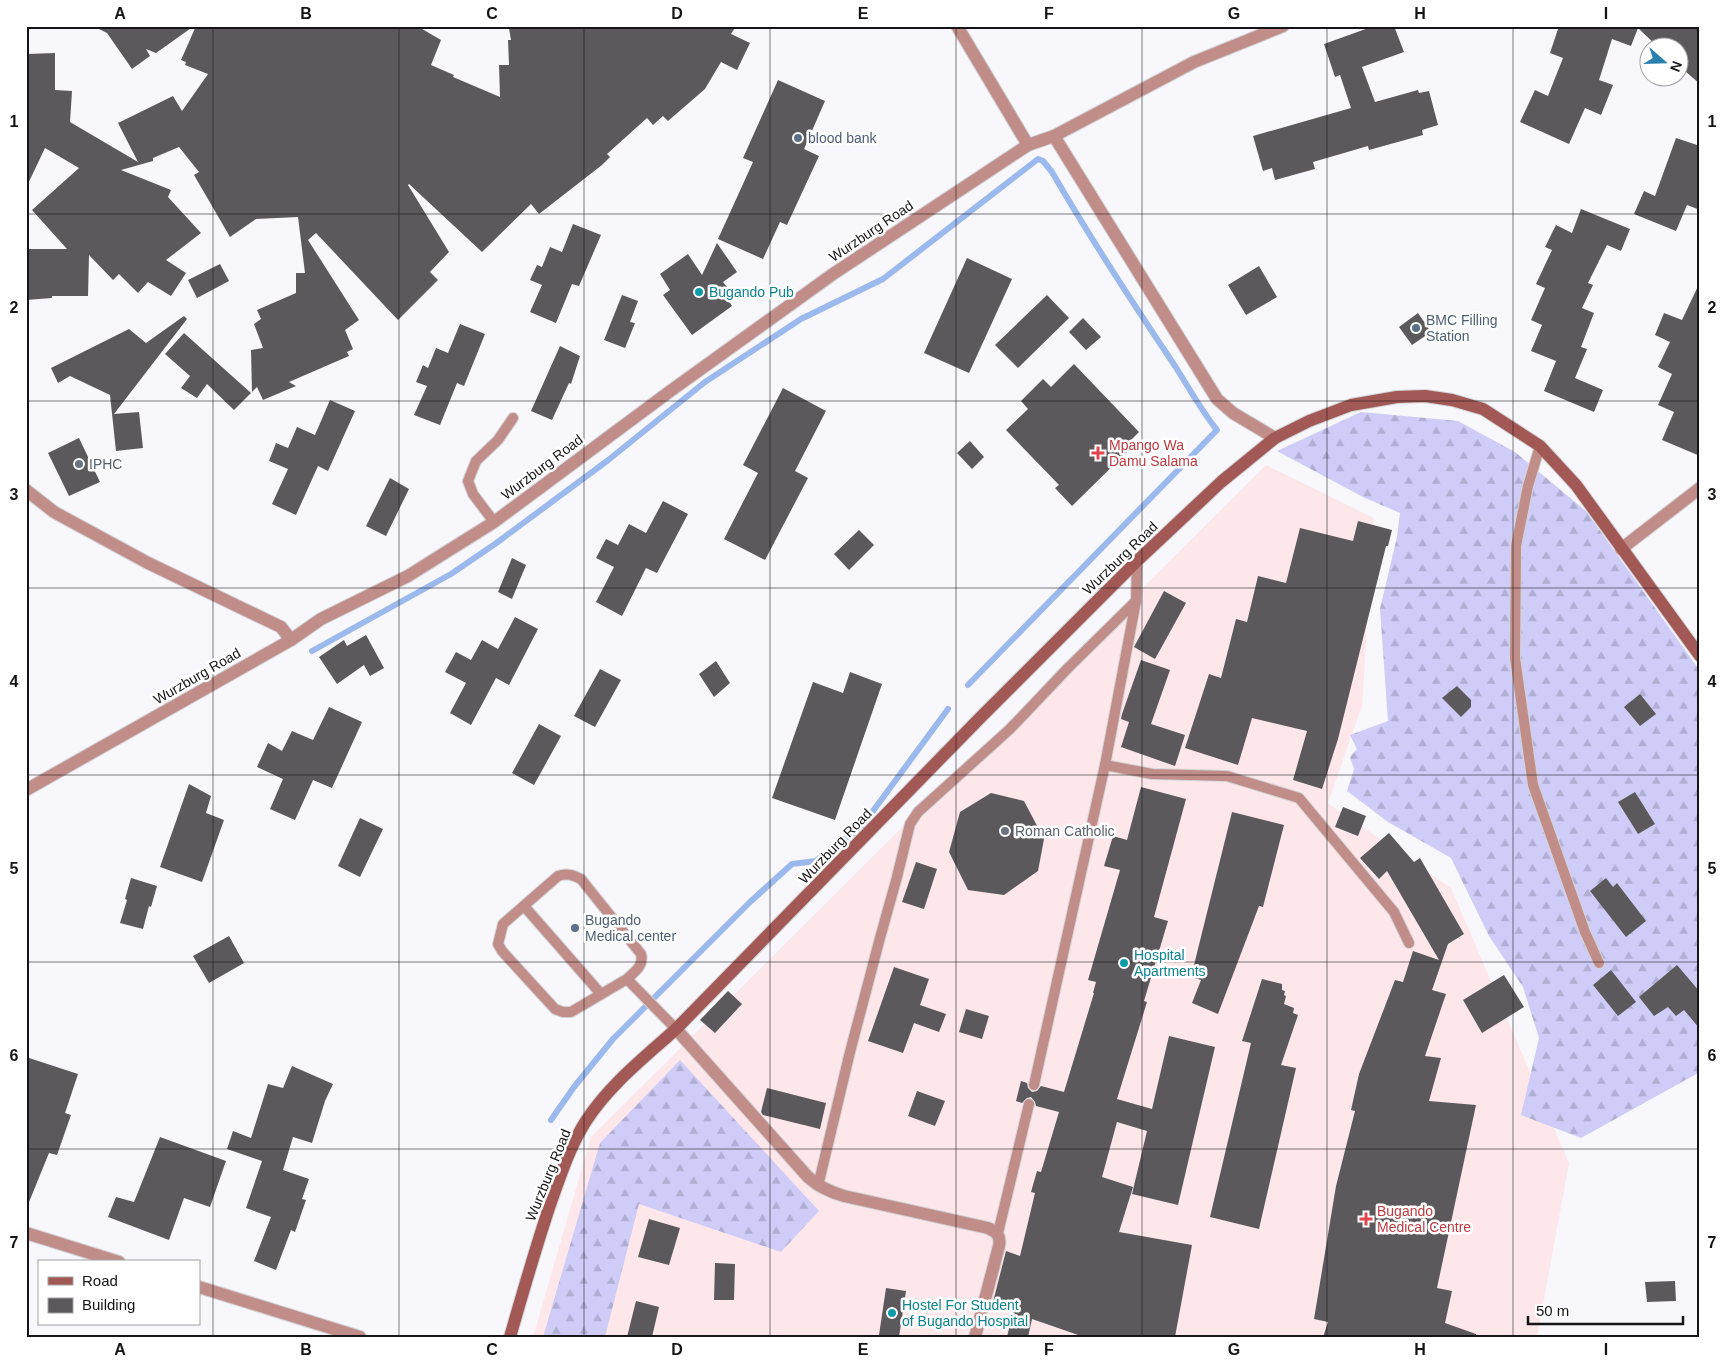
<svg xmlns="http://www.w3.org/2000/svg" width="1726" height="1363" viewBox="0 0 1726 1363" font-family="Helvetica,sans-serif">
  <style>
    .medical { fill: #fde7eb }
    .forest { fill: url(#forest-firs) }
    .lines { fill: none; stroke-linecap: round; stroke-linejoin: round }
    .stream { stroke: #9bb9ed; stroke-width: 6 }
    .building { fill: #5c595c }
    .lane-casing { stroke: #d3d3d7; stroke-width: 12 }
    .street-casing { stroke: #d3d3d7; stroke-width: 14 }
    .secondary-casing { stroke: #d3d3d7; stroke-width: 14 }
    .lane { stroke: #c18d89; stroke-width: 10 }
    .street { stroke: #c18d89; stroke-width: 12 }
    .secondary { stroke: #a25955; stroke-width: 12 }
    .grid { fill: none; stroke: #151416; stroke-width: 1; stroke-opacity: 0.55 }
    .service-dot { fill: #5c6f8a; stroke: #fff; stroke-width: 2 }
    .culture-dot { fill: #0f9aa8; stroke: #fff; stroke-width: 2 }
    .health-dot { fill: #e0444e; stroke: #fff; stroke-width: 2 }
    .worship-dot { fill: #6b7280; stroke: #fff; stroke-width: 2 }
    .labels { text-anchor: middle; stroke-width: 5; stroke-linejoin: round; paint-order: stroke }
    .service-label { font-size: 14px; fill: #4e5e75; stroke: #fff; text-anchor: start }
    .street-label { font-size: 14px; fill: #151416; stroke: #fff }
    .culture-label { font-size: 14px; fill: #0d838f; stroke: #fff; text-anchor: start }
    .health-label { font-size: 14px; fill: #be3a42; stroke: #fff; text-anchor: start }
    .worship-label { font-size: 14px; fill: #5b616d; stroke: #fff; text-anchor: start }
    .neatline { fill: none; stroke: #151416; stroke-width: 2 }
    .grid-label { font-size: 16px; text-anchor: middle; font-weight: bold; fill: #151416 }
  </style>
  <defs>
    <pattern id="forest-firs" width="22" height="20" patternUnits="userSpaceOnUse" patternTransform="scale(1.25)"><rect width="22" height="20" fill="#cfccf8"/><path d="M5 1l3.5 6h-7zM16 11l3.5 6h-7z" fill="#b1aed4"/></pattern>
  </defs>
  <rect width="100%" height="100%" fill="#f7f7fc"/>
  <polygon class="medical" points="1266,465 1374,518 1362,706 1328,803 1451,888 1569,1163 1537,1337 533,1337 591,1137"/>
  <g class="forest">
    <polygon points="1361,412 1458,421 1515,452 1586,511 1700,671 1700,1072 1581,1138 1521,1115 1539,1038 1523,987 1489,936 1451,858 1388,822 1347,791 1354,769 1350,757 1357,749 1350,735 1388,721 1380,609 1397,537 1400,513 1363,497 1277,451"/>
    <polygon points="680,1060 819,1211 781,1252 639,1204 605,1337 543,1337 600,1143"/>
  </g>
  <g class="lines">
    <g class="stream">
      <path d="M312,651L451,574L495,544L607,461L705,382L801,319L883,279L1038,159L1043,161L1052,172C1090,238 1132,302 1175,366C1189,388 1201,410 1217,430L968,685"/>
      <polyline points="551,1120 574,1087 613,1039 750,902 792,864 816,861 862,826 948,709"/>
    </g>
  </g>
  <g class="building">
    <polygon points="93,26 194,26 156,53 146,49 150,56 132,69 107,33"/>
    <polygon points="196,26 417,26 441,40 431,65 454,75 453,77 500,97 499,65 509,65 508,40 511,40 509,28 518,26 736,26 731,34 750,43 737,70 721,62 705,89 668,121 663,116 653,125 647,118 607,154 610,157 602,165 539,214 531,204 482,252 409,184 408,185 449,252 430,272 438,280 398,320 316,233 308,240 359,320 345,330 353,349 347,352 349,356 289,382 296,386 263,400 257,387 252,392 251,350 263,348 254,324 261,319 257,310 296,293 296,273 305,273 298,217 256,219 230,237 194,175 199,172 179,147 153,158 153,161 121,170 171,190 168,197 201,233 166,260 186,273 171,296 148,282 138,293 119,274 113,280 89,255 88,296 52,296 52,298 26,300 26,249 67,249 32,210 79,168 45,148 26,188 26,54 55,53 55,90 72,91 70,122 138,162 118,123 173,96 182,111 208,74 185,65 186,62 181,60"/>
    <polygon points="1374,26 1394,26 1404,52 1362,67 1375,102 1418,90 1419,93 1429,91 1438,125 1422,130 1423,135 1369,150 1368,146 1313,162 1315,169 1275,180 1272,168 1263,171 1253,136 1351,108 1340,75 1335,77 1324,44"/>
    <polygon points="1559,26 1700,26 1700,84 1678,65 1678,48 1659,48 1638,28 1631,46 1612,39 1599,80 1613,85 1601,115 1585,108 1569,144 1520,122 1535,90 1548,96 1563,58 1550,53"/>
    <polygon points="778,80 825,101 804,149 819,156 787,225 780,222 763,259 718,239 753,162 743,158"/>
    <polygon points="1676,138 1700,146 1700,210 1687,205 1676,231 1634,214 1644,191 1655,196"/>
    <polygon points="1581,209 1630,229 1621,251 1607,245 1588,283 1593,285 1582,308 1594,313 1581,347 1587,349 1575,378 1603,390 1594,412 1544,391 1556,361 1531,351 1542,325 1531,320 1545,288 1536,284 1552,250 1545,247 1556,225 1572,233"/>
    <polygon points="573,224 601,235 579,286 572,284 556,323 530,312 542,285 530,280 537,265 542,267 550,247 562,252"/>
    <polygon points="717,243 737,272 723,282 735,297 729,301 732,306 692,335 663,295 670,290 660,274 688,254 702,275"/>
    <polygon points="967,258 1012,279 969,373 924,353"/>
    <polygon points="220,264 229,281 197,298 188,280"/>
    <polygon points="1259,266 1277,297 1246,315 1228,285"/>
    <polygon points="1700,282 1700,456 1662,440 1674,412 1658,405 1672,374 1658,367 1670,342 1655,335 1664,313 1682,320"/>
    <polygon points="622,295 638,301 630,322 635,323 625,348 604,340"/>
    <polygon points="1047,295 1069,318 1018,368 995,345"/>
    <polygon points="1418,313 1431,332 1412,345 1399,327"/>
    <polygon points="184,316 187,319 114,414 139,412 143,448 116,451 110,395 70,376 58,383 51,368 129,329 146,343"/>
    <polygon points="1083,318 1101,337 1086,350 1069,332"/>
    <polygon points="460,324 485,334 464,386 457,383 440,425 414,415 427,386 416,382 423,365 428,368 436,348 448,353"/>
    <polygon points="184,333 251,393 234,410 207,384 197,398 181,388 190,376 165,354"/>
    <polygon points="560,346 580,356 571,384 569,383 552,420 531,411"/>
    <polygon points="1074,364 1139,432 1123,448 1127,452 1072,506 1055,488 1059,485 1006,430 1028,409 1021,401 1043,379 1051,387"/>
    <polygon points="783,388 826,411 795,471 808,478 765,560 724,539 758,473 743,465"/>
    <polygon points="330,400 355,411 328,471 318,466 296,515 272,504 288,469 269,461 276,443 288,448 297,427 315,435"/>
    <polygon points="79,438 100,482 69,496 48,453"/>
    <polygon points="970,441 984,457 972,469 957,453"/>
    <polygon points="390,478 409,489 386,536 366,526"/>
    <polygon points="663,501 688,514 657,573 646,568 622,616 596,602 614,567 596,558 606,539 618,545 629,524 646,533"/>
    <polygon points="1358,521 1392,530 1388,546 1386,546 1338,739 1322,789 1293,780 1307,731 1252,718 1238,765 1185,748 1209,674 1221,678 1236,619 1247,622 1258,576 1286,583 1300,528 1353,541"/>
    <polygon points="859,530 874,545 849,570 834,554"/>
    <polygon points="512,558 526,565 512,599 498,592"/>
    <polygon points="1164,591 1186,603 1155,659 1134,647"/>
    <polygon points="515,617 538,629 509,685 496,678 471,725 450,713 466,683 445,672 456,652 471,660 482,640 498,649"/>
    <polygon points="366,635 384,668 370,676 364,665 337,684 319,657 344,640 347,646"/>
    <polygon points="1141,660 1170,670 1151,724 1185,735 1175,766 1121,747 1129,722 1121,719 1122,714"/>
    <polygon points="716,661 730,683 714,697 699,674"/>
    <polygon points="600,669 621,680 595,727 574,716"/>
    <polygon points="850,672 882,684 835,820 772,798 813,682 843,693"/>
    <polygon points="1457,686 1471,700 1471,707 1461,717 1442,698"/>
    <polygon points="1640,694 1656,714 1640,726 1624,707"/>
    <polygon points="329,707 362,722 332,788 313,780 295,820 270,809 283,779 257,767 268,743 282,751 292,731 313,740"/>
    <polygon points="539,724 561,736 534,785 512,773"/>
    <polygon points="189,784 211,796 206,813 224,820 202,882 160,867"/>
    <polygon points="1141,787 1186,799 1154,917 1168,921 1144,1001 1147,1002 1117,1099 1152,1109 1169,1036 1215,1047 1178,1205 1132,1194 1147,1131 1117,1122 1102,1177 1133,1187 1119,1232 1192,1245 1175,1337 1084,1337 1032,1319 1028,1337 1007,1337 1013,1312 992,1306 1006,1251 1020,1256 1035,1193 1031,1192 1037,1171 1041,1172 1059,1112 1036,1106 1035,1102 1031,1097 1027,1098 1022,1103 1016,1101 1021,1081 1027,1083 1028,1088 1032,1092 1037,1091 1041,1086 1064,1092 1094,993 1093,993 1096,982 1088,980 1120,870 1104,866 1113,836 1127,840"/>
    <polygon points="1635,792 1655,824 1638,834 1618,802"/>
    <polygon points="991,793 1024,801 1044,839 1038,871 1004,895 968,890 949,852 960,812"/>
    <polygon points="1343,807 1366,816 1358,836 1335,827"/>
    <polygon points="1232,812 1284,825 1263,907 1259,906 1218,1014 1192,1003 1201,980 1191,977"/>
    <polygon points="360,818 383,829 360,877 338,866"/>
    <polygon points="1389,833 1414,862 1420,858 1464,934 1448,944 1432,990 1446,994 1425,1056 1441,1058 1429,1101 1476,1105 1437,1288 1452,1291 1445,1323 1476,1334 1476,1337 1323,1337 1328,1322 1314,1319 1336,1186 1355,1111 1351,1110 1359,1074 1395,980 1403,982 1413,951 1439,960 1387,871 1379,879 1360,858"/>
    <polygon points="916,862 937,869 924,909 902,902"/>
    <polygon points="131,878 157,886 151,907 149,906 143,929 120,923 127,900 125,899"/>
    <polygon points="1606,878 1613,887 1617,883 1646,921 1626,937 1590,891"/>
    <polygon points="229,936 244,963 209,983 193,956"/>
    <polygon points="1677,965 1700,992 1700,1029 1684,1010 1676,1016 1668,1007 1654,1016 1639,997"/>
    <polygon points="894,967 929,979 920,1005 946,1014 939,1032 914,1023 903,1053 868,1041"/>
    <polygon points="1611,970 1636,1002 1618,1016 1593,985"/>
    <polygon points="1504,975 1524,1007 1482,1033 1463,1000"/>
    <polygon points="1262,979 1282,984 1282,990 1285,991 1284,995 1286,996 1284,1004 1294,1008 1293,1013 1298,1015 1281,1065 1296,1068 1259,1229 1210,1217 1251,1043 1242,1041"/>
    <polygon points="728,991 742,1004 715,1033 700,1020"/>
    <polygon points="966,1009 989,1016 982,1039 959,1032"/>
    <polygon points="26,1057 78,1074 65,1113 71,1115 57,1155 49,1153 27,1207"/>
    <polygon points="292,1066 333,1084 325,1101 312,1143 293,1137 283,1170 309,1179 302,1199 306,1200 295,1232 291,1230 276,1270 254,1261 271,1217 246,1208 262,1161 227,1149 233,1131 251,1138 268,1084 283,1088"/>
    <polygon points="767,1088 826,1103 820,1129 763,1115 761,1112"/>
    <polygon points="917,1091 945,1101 935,1126 908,1116"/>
    <polygon points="160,1137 226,1161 210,1207 184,1198 169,1240 108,1217 116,1197 134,1202"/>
    <polygon points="649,1219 680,1228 669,1265 638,1257"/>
    <polygon points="715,1263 735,1264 734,1300 714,1300"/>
    <polygon points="1675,1281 1676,1301 1647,1302 1645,1282"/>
    <polygon points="886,1288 906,1291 899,1337 879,1335"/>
    <polygon points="636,1301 659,1307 652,1337 627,1337"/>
  </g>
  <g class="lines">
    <defs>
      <g id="lane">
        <polyline points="1540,446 1528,486 1516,546 1515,658 1533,785 1585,932 1599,963"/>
        <polyline points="494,522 473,494 468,481 476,461 498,440 513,418"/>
        <polyline points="1105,765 1152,774 1227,776 1299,798 1394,912 1409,943"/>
        <polyline points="524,906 601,994"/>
        <path d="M627,979L571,1012H563L555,1009L502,951L498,944L503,924L558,876C567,873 573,875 581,879L641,954C644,966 635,971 627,979L676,1029"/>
        <polyline points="1034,1085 1105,765 1136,601 1137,561"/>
        <polyline points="818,1186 850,1052 880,938 897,877 910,824 918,812 1010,729 1068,668 1136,601"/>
        <polyline points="998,1233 1029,1104"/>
      </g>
      <g id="street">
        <polyline points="957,26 1028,145"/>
        <polyline points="1054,136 1217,399 1233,413 1275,438"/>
        <polyline points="26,490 54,512 148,563 281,627 291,640"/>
        <polyline points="1621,549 1700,488"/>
        <polyline points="26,790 291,640 321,619 408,576 494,522 669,392 833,274 1028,145 1054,136 1194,62 1283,26"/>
        <path d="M676,1029L808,1177C819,1187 830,1192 844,1196L988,1228C997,1232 1001,1236 999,1246L975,1337"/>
        <polyline points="26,1233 119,1262"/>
        <polyline points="199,1287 360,1337"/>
      </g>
      <path id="secondary" d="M510,1337C523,1292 536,1246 551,1202C561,1174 570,1146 586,1121C609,1085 645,1057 676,1029L978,720L1137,561L1221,482L1275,438L1309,421L1351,405L1397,397L1425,396L1452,400L1483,409L1540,446L1576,485L1700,656"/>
    </defs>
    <use href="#lane" class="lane-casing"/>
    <use href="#street" class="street-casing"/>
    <use href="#secondary" class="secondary-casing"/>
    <use href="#lane" class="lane"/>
    <use href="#street" class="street"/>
    <use href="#secondary" class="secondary"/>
  </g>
  <path class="grid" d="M213,26V1337M399,26V1337M584,26V1337M770,26V1337M956,26V1337M1142,26V1337M1327,26V1337M1513,26V1337M26,214H1700M26,401H1700M26,588H1700M26,775H1700M26,962H1700M26,1149H1700"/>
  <g class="service-dot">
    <circle cx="798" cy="138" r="5"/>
    <circle cx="1416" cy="328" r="5"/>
    <circle cx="575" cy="928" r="5"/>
  </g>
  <g class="culture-dot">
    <circle cx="699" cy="292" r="5"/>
    <circle cx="1124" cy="963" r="5"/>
    <circle cx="892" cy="1313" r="5"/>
  </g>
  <g class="health-dot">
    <path d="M1095.5 445.5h5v5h5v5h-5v5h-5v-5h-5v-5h5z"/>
    <path d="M1363.5 1211.5h5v5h5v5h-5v5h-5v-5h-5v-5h5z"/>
  </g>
  <g class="worship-dot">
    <circle cx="79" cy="464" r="5"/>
    <circle cx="1005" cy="831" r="5"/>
  </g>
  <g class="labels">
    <g class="service-label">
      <text x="808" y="143">blood bank</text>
      <text x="1426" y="325">BMC Filling<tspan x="1426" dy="16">Station</tspan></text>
      <text x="585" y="925">Bugando<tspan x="585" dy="16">Medical center</tspan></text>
    </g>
    <g class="street-label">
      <text transform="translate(871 231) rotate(-34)" y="5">Wurzburg Road</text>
      <text transform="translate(542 467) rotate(-37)" y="5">Wurzburg Road</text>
      <text transform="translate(1120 558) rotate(-44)" y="5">Wurzburg Road</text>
      <text transform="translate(197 676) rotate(-30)" y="5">Wurzburg Road</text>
      <text transform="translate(835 846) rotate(-46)" y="5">Wurzburg Road</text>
      <text transform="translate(548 1175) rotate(-68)" y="5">Wurzburg Road</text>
    </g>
    <g class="culture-label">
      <text x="709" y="297">Bugando Pub</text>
      <text x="1134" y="960">Hospital<tspan x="1134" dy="16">Apartments</tspan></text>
      <text x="902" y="1310">Hostel For Student<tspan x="902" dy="16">of Bugando Hospital</tspan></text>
    </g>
    <g class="health-label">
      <text x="1109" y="450">Mpango Wa<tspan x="1109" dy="16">Damu Salama</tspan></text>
      <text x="1377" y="1216">Bugando<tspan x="1377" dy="16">Medical Centre</tspan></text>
    </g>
    <g class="worship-label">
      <text x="89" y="469">IPHC</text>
      <text x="1015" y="836">Roman Catholic</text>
    </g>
  </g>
  <rect width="1726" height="1363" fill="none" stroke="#ffffff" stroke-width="55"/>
  <rect x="38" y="1260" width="162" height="65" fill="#ffffff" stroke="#a1a1a2"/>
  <rect x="48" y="1277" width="25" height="8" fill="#a25955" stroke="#a1a1a2"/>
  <text x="82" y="1286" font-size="15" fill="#151416">Road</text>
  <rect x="48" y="1298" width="25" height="15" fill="#5c595c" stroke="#a1a1a2"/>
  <text x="82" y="1310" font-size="15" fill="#151416">Building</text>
  <g transform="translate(1664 62) rotate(110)"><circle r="24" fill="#ffffff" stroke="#a1a1a2"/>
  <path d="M0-4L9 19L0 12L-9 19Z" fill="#2a80af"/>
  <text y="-8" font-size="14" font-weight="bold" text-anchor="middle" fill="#151416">N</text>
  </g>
  <path d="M1528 1316v8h155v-8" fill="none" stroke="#151416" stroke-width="2.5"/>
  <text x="1536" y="1316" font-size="15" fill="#151416" stroke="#ffffff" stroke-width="4" paint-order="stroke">50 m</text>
  <rect x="28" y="28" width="1670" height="1308" class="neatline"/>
  <g class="grid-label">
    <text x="120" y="19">A</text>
    <text x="306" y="19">B</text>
    <text x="492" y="19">C</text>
    <text x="677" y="19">D</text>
    <text x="863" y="19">E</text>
    <text x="1049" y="19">F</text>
    <text x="1234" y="19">G</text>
    <text x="1420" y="19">H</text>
    <text x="1606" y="19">I</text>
    <text x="14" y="127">1</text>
    <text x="1712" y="127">1</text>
    <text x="14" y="313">2</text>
    <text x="1712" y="313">2</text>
    <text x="14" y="500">3</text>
    <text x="1712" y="500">3</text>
    <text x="14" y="687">4</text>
    <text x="1712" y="687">4</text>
    <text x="14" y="874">5</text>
    <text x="1712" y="874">5</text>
    <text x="14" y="1061">6</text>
    <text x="1712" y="1061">6</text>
    <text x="14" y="1248">7</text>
    <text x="1712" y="1248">7</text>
    <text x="120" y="1355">A</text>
    <text x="306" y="1355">B</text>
    <text x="492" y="1355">C</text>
    <text x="677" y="1355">D</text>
    <text x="863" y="1355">E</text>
    <text x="1049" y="1355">F</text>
    <text x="1234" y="1355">G</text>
    <text x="1420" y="1355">H</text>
    <text x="1606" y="1355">I</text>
  </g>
</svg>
